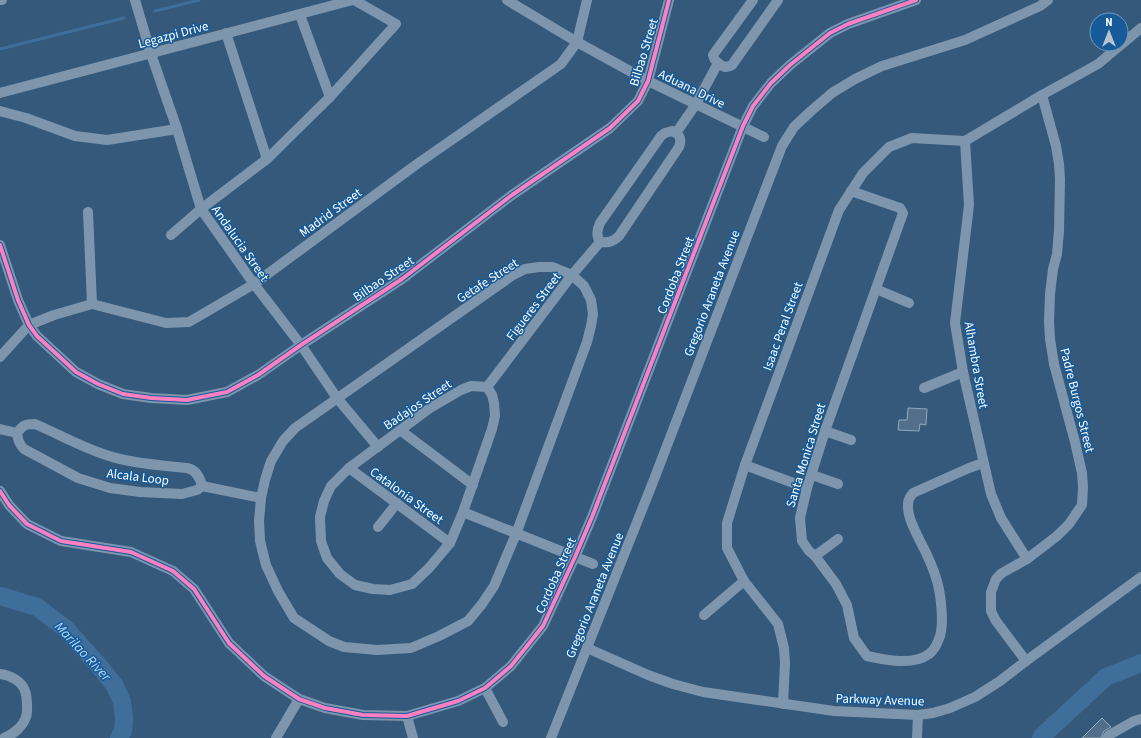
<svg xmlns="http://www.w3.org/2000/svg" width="1141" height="738" viewBox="0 0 1141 738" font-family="'Source Sans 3',sans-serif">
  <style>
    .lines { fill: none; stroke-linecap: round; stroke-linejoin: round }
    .stream { stroke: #406e9a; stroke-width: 3 }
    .river { stroke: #406e9a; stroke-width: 18 }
    .building { fill: #516f8a; stroke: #93a8ba }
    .minor { stroke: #7e96ad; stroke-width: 10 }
    .cycleway-casing { stroke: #165a99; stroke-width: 6 }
    .cycleway { stroke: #ff80c0; stroke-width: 4 }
    .labels { text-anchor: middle; stroke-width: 3; stroke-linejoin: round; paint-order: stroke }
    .street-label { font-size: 13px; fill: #fff; stroke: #165a99 }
    .water-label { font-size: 14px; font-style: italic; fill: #b7daf9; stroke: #165a99 }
  </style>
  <rect width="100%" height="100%" fill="#34597b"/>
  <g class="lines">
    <g class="stream">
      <polyline points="155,11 199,0"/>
      <polyline points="0,49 124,18"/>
    </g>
    <g class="river">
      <polyline points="0,596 37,607 66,629 100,667 115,686 122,702 124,718 123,731 119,738"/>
      <polyline points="1041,738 1042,736 1106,677 1141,663"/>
    </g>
  </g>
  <g class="building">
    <polygon points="908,408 927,409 926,425 920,424 919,431 898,430 899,420 907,420"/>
    <polygon points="1102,718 1111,727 1104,731 1101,738 1082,738"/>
  </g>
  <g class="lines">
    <g class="minor">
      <polyline points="0,0 2,0"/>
      <polyline points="135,0 151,54 177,129 201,209 254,284 301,345 337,398 378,447"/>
      <polyline points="507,0 577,42 648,81 764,137"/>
      <path d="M753,0L713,55C714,61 720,65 725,67L730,66L732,65L778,0"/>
      <polyline points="300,15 330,97"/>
      <polyline points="226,33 267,159"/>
      <polyline points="0,93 353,0"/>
      <polyline points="0,111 26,118 75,136 107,140 177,129"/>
      <path d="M672,131C680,134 682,139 679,147L619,236C613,242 608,243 600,242C596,235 597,230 600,223L661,136L665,133Z"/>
      <polyline points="676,133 696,104 718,63"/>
      <polyline points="965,141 969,205 955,323 963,372 991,494 1001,518 1027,559"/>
      <path d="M851,191L900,208L903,213L825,431L807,488L800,518L802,541L809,551L815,556L836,584L847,605L854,638L867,656C885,660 913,666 929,654C935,650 938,642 940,636C944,623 941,595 937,581C933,567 926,552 919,539C914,528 907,516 908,504C908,499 910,497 913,493L969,468L983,463"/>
      <polyline points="88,212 92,304"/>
      <polyline points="171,235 201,209 267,159 330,97 396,24 354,0"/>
      <polyline points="0,245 18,300 29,325 37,336 76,372 98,384 123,394 151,398 187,400 227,392 258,375 301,345 402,279 512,195 610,128 638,101 648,81 669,0"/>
      <polygon points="539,267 552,267 572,275 584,286 591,300 593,314 591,326 587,342 516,534 494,586 482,604 468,621 439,636 411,648 377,650 344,647 329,641 294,618 278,591 266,565 260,541 259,521 261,498 265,480 271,461 283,441 295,428 513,275 525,269"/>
      <polyline points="876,289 909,303"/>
      <polyline points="0,357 29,325 54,315 92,304 166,323 189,322 254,284 417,164 561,64 577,42 587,0"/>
      <polygon points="471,386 487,387 492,395 494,403 495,416 492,429 463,512 450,543 429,568 412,584 390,590 373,589 355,585 340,574 327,558 321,541 320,517 324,501 331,486 349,468 430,408 461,390"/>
      <polyline points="487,387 572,275 600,242"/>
      <polyline points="924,388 963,372"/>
      <polyline points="0,429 17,433"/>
      <polyline points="400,430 473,485"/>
      <polyline points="825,431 851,440"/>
      <polyline points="745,465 807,488"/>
      <polyline points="349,468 450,543"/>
      <polyline points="812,475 838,484"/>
      <path d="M202,486C200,477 196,470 187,468C164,466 142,464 120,459C91,452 63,436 35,424C25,424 23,425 17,433C18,440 19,444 24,449L78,478L110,488L140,492L182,494L197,490L202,486L261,498"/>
      <polyline points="0,491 9,505 27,524 61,541 131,552 173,571 194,589 229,643 264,676 299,699 325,708 363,715 407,716 458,701 485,688 511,666 543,626 575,557 592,517 743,126 753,106 771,83 790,65 830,33 848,24 916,0"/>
      <polyline points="463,512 593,564"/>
      <polyline points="378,527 397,503"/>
      <polyline points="815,556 838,539"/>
      <polyline points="704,615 744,581"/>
      <polyline points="587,648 648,675 673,684 703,692 834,711 918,715 933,713 950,708 975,697 1000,681 1026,661 1141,577"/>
      <polyline points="1026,661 996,621 991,611 991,592 996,579 1002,573 1027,559 1057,536 1069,524 1082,505 1083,487 1082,473 1075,442 1054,364 1050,339 1049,322 1050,294 1053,269 1057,254 1059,231 1060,179 1059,164 1056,146 1042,95"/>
      <path d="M0,674C10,675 22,681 25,691C27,696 28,712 26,717C23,726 13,735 4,738"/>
      <polyline points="485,688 503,722"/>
      <polyline points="783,704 785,663 784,648 778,624 744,581 727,548 727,523 745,465 839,210 863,173 889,147 912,138 965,141 1042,95 1098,64 1141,28"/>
      <polyline points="407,716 413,738"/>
      <polyline points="276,738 299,699"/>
      <polyline points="551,738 653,482 782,146 794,127 811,111 832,93 855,79 882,66 965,40 1040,6 1048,0"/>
      <polyline points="917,738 918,715"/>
      <polyline points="1107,738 1109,735 1134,721 1141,719"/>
    </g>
    <defs>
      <g id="cycleway">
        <polyline points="0,245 18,300 29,325 37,336 76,372 98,384 123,394 151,398 187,400 227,392 258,375 301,345 402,279 512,195 610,128 638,101 648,81 669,0"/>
        <polyline points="0,491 9,505 27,524 61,541 131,552 173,571 194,589 229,643 264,676 299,699 325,708 363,715 407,716 458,701 485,688 511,666 543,626 575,557 592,517 743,126 753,106 771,83 790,65 830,33 848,24 916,0"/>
      </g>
    </defs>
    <use href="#cycleway" class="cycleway-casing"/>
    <use href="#cycleway" class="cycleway"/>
  </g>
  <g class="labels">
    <g class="street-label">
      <text transform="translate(173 34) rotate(-15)" y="5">Legazpi Drive</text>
      <text transform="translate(643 52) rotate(-73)" y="5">Bilbao Street</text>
      <text transform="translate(692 88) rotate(26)" y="5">Aduana Drive</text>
      <text transform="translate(330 212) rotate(-36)" y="5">Madrid Street</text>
      <text transform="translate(241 243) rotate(55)" y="5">Andalucia Street</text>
      <text transform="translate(675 275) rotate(-69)" y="5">Cordoba Street</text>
      <text transform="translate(383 278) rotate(-34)" y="5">Bilbao Street</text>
      <text transform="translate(487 280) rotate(-33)" y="5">Getafe Street</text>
      <text transform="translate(711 293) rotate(-69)" y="5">Gregorio Araneta Avenue</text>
      <text transform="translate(533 306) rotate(-53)" y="5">Figueres Street</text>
      <text transform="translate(782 326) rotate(-70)" y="5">Isaac Peral Street</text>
      <text transform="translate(977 365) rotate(80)" y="5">Alhambra Street</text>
      <text transform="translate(1078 400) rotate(76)" y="5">Padre Burgos Street</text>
      <text transform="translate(417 404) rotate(-34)" y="5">Badajos Street</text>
      <text transform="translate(805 455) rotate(-73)" y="5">Santa Monica Street</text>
      <text transform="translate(138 476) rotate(7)" y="5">Alcala Loop</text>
      <text transform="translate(407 495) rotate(36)" y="5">Catalonia Street</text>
      <text transform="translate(555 575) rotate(-66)" y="5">Cordoba Street</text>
      <text transform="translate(594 595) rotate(-68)" y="5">Gregorio Araneta Avenue</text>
      <text transform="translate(880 699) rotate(2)" y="5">Parkway Avenue</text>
    </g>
    <g class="water-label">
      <text transform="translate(83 651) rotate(47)" y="5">Marilao River</text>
    </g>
  </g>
  <g transform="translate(1109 32)"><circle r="19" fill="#165a99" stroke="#739cc2"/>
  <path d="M0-3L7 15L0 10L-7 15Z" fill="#b8c5d1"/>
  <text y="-6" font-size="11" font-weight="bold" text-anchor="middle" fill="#ffffff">N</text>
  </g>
</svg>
